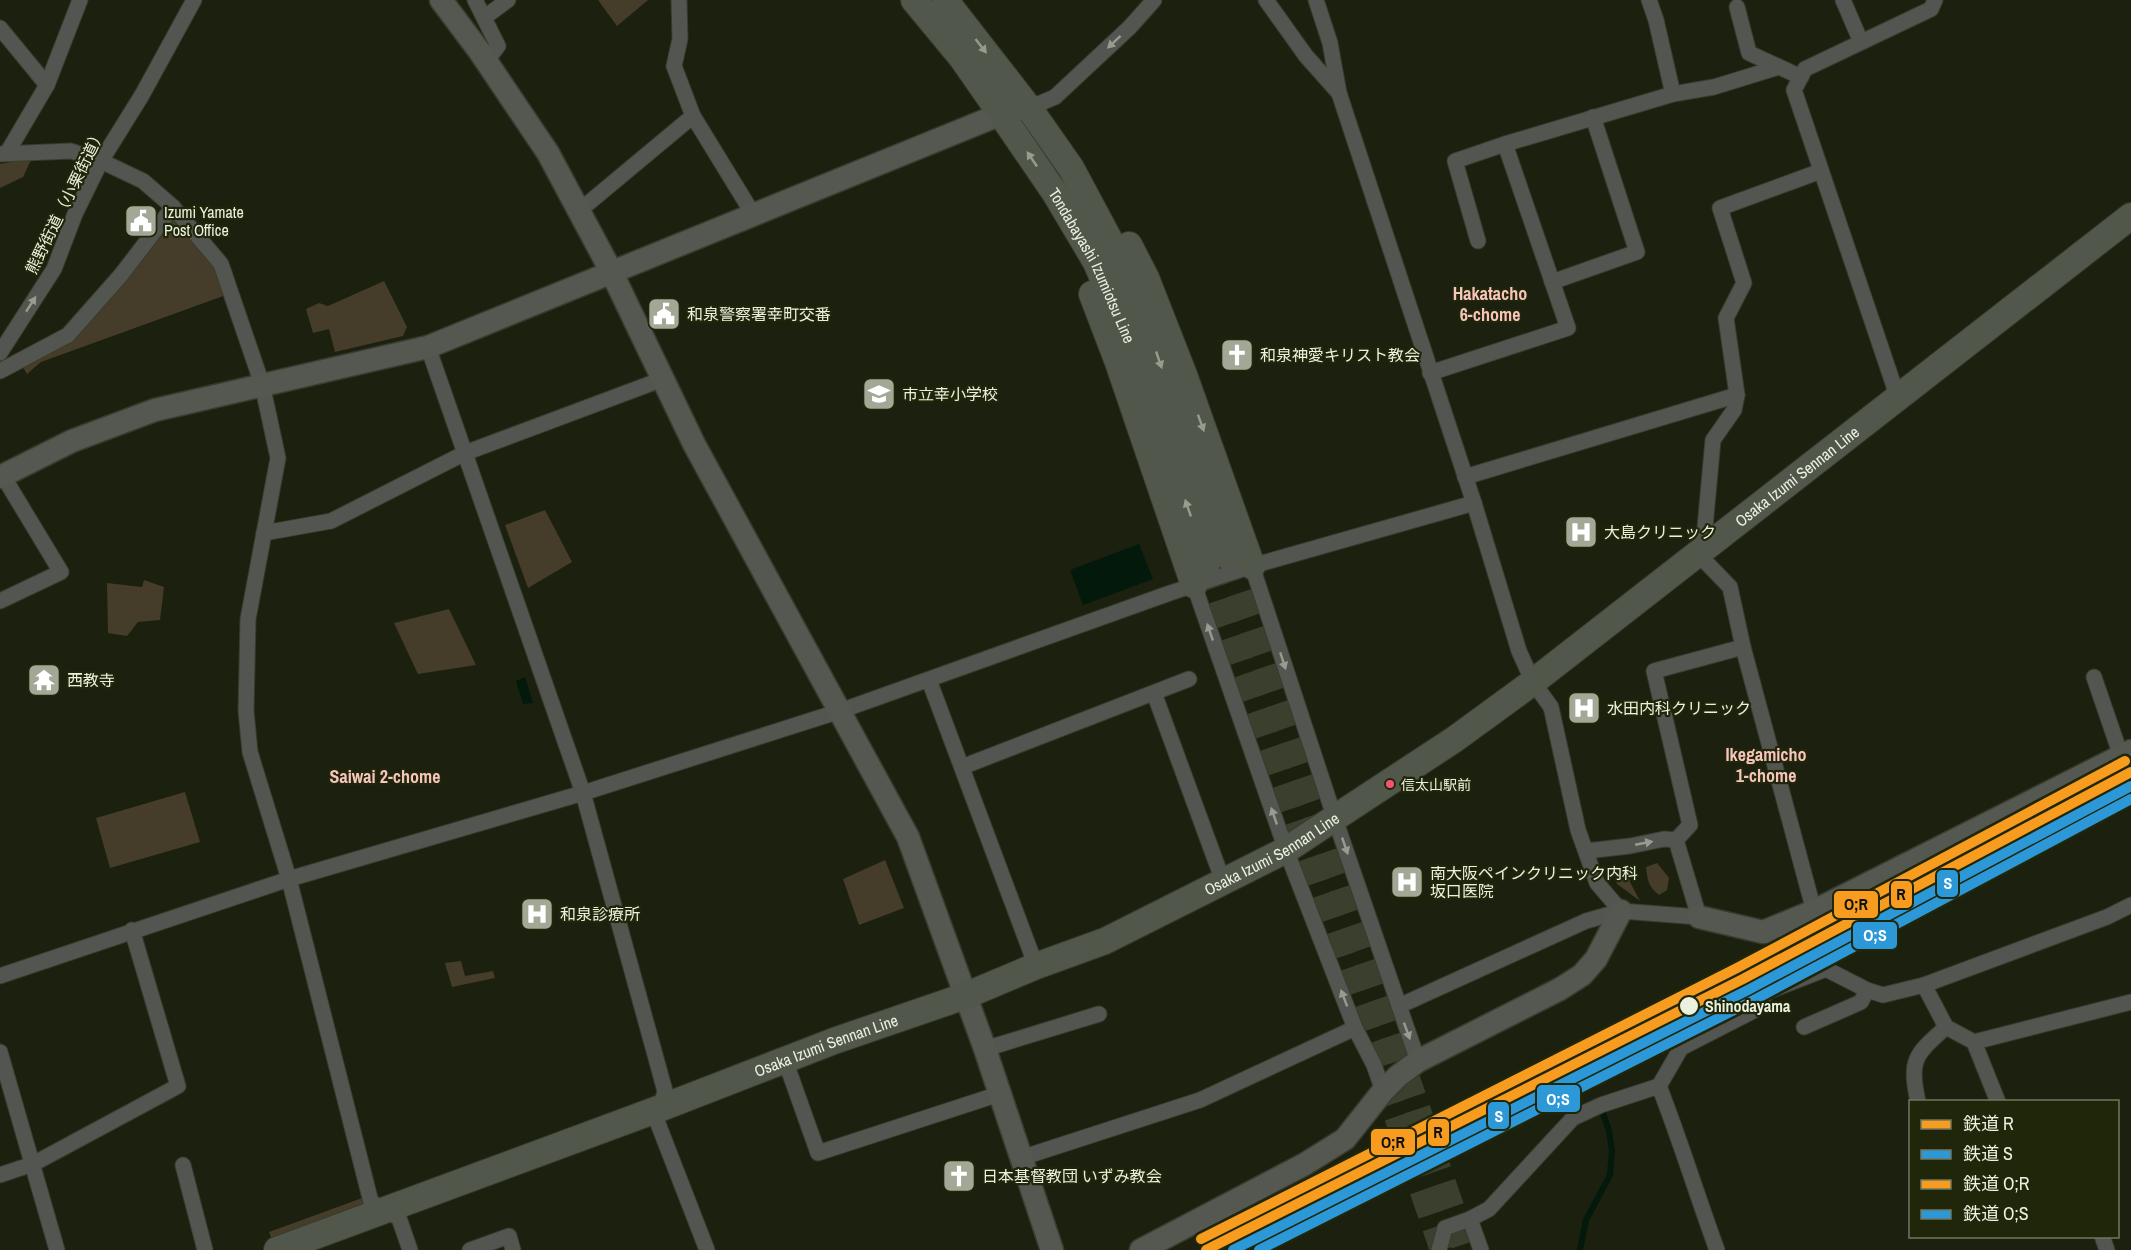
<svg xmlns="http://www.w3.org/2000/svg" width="2131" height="1250" viewBox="0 0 2131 1250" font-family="'Archivo Narrow','Noto Sans JP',sans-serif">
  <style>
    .green { fill: #453d29 }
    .water { fill: #03190c }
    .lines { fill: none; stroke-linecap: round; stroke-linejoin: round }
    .stream { stroke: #03190c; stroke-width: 6 }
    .primary-tunnel { stroke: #3b3f2e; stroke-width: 26; stroke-dasharray: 26 13; stroke-linecap: butt }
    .street-casing { stroke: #383c2e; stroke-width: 17 }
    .secondary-casing { stroke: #383c2e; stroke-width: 25 }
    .primary-casing { stroke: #383c2e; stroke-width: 28 }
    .street { stroke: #535650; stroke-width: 15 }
    .secondary { stroke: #545850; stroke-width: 22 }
    .primary { stroke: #52574c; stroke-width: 26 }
    .rail-1-casing { stroke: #1f2609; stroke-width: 15 }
    .rail-2-casing { stroke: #1f2609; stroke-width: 15 }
    .rail-3-casing { stroke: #1f2609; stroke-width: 15 }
    .rail-4-casing { stroke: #1f2609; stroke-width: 15 }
    .rail-1 { stroke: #f79c1f; stroke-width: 10 }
    .rail-2 { stroke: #2d98d7; stroke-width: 10 }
    .rail-3 { stroke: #f79c1f; stroke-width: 10 }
    .rail-4 { stroke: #2d98d7; stroke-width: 10 }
    .oneway { fill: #979c90 }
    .oneway2 { fill: #979c8e }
    .bus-dot { fill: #f65372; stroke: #1f2609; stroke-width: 2 }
    .stop-dot { fill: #ebf1df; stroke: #1f2609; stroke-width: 2 }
    .labels { text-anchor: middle; stroke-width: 4.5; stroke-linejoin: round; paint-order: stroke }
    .bus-label { font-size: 14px; fill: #ebf1df; stroke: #1f2609; text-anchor: start }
    .street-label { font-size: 16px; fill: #ebf1df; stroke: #1f2609 }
    .poi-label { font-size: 16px; fill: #ebf1df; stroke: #1f2609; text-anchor: start }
    .stop-label { font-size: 16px; font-weight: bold; fill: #ebf1df; stroke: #1f2609; text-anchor: start }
    .neighbourhood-label { font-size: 18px; font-weight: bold; fill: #f8c4bd; stroke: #1f2609 }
    .line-badge { stroke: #1f2609; stroke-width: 2 }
    .badge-label { font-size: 16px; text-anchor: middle; font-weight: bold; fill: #fff }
    .pale-badge-label { font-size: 16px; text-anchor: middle; font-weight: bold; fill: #111 }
  </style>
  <rect width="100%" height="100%" fill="#1c200f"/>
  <g class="green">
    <polygon points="598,0 648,0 617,26"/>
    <polygon points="32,158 23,177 0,188 0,164"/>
    <polygon points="176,210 218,270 226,295 41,362 27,374 21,364 70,339"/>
    <polygon points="384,281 407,327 403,336 335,352 329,329 313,333 306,309 319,303 328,306"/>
    <polygon points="545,510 572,562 528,588 505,525"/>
    <polygon points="144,580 164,587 160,620 138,622 127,636 108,633 107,583 142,587"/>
    <polygon points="449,609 476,665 418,674 394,623"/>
    <polygon points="185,792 200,842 110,868 96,818"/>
    <polygon points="885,860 904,908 859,925 843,879"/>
    <path d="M1657,863L1669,878L1667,890L1659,895C1649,888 1647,879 1646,867Z"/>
    <polygon points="1626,866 1630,882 1640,901 1617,884 1614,875 1621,867"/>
    <polygon points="461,961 465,976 493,971 495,978 452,987 445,963"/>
    <polygon points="365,1197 370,1213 275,1248 269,1232"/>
  </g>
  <g class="water">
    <polygon points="1139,544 1153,579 1083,605 1070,570"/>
    <polygon points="525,677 533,703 523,704 516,681"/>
  </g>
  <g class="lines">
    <polyline class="stream" points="1580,1250 1586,1220 1610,1175 1612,1151 1609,1131 1603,1113"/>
    <g class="primary-tunnel">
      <polyline points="1227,556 1466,1250"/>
      <polyline points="1207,563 1443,1250"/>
    </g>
    <defs>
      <g id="street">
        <polyline points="475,0 498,46 486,62"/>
        <polyline points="679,0 680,39 674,66 693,116 753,214"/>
        <polyline points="1266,0 1306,56 1339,93"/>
        <polyline points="1316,0 1330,43 1339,93 1474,503 1519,651 1533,682 1551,707 1578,830 1597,883 1621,911 1699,917 1676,840 1664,839 1630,846 1586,851"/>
        <polyline points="1649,0 1656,20 1673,94"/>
        <polyline points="1843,0 1861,42"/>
        <polyline points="1737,7 1749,53 1801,77"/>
        <polyline points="485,17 508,0"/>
        <polyline points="0,28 47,85 7,153"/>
        <polyline points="47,85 80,0"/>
        <polyline points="1029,108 1055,97 1130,27 1154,0"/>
        <polyline points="0,154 71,151 101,161 143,181 173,207 221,264 262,384 278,458 248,619 246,711 250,752 289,879 371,1202 399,1218 410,1250"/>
        <polyline points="579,211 693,116"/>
        <polyline points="1478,241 1455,161 1505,144 1673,94 1714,87 1779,67"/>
        <polyline points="1552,282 1637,252 1593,117"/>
        <polyline points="428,347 583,793 665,1091 657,1121 707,1250"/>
        <polyline points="0,353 54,269 75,214 101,161 142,95 194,0"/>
        <polyline points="0,371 68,335 121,275 173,207"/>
        <polyline points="1430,373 1568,328 1505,144"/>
        <polyline points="1898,398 1794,90 1805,69 1931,9 1935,0"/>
        <polyline points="1465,477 1737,395 1726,318 1744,283 1720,208 1821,171"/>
        <polyline points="264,533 331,521 465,453 663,379"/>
        <polyline points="1703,549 1713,440 1734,410 1737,395"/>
        <polyline points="1698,554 1730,587 1743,647 1814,911"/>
        <polyline points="1252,566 1335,819 1418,1061"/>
        <polyline points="1194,585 1286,850 1355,1028 1374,1065 1383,1091"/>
        <polyline points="0,601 61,572 3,476"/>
        <polyline points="2094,677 2121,756"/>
        <polyline points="929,680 1036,966"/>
        <polyline points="1154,693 1223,881"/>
        <polyline points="962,767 1189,679"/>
        <polyline points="1676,840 1690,825 1654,671 1743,647"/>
        <polyline points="1763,932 1826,969 1867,990 1883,995 1924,985 2107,917 2131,905"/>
        <polyline points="0,976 289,879 583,793 840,711 1170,593 1252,566 1474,503"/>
        <polyline points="1924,985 1946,1027 1974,1042 2131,1002"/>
        <polyline points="1399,1006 1586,921 1621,911"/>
        <polyline points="1804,1027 1861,1002 1867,990"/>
        <polyline points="1974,1042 1998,1102"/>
        <polyline points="985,1049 1099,1014"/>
        <polyline points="0,1052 57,1250"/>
        <polyline points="785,1060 818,1153 999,1094"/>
        <path d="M1659,1086C1680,1140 1697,1195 1717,1250"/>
        <path d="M1918,1102C1909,1059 1915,1055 1946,1027"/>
        <polyline points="1021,1158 1200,1100 1355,1028"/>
        <polyline points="183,1165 205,1250"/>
        <polyline points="0,1175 33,1164 178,1086 132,930"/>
        <polyline points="1470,1219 1481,1250"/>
        <polyline points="2102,1236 2107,1250"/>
        <polyline points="470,1250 509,1236 513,1250"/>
        <polyline points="1439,1250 1445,1228 1470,1219 1489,1209 1573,1118 1601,1105 1659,1086 1681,1048 1755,1010 1767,992 1826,969"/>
      </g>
      <g id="secondary">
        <polyline points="441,0 480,52 548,153 611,271 694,444 908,837 985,1049 1052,1250"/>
        <polyline points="0,477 72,441 155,410 428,347 979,123 1001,114 1017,110"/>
        <polyline points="1699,917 1763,932 1814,911 2131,751"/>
        <polyline points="1141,1250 1305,1164 1345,1139 1383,1091 1398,1076 1418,1061 1560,989 1582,975 1596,959 1621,911"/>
      </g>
      <g id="primary">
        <path id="s1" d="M914,0L962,58L1001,114L1055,193L1096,262L1130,341L1207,563"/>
        <polyline points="945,0 1029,108 1071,168 1109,239 1143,313 1227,556"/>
        <polyline points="1129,245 1146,278 1184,375 1252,566"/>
        <polyline points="1092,294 1118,362 1194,585"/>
        <path id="s2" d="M277,1250L661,1108L834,1041L965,996L1036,966L1105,941L1286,850L1455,739L1533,682L2131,216"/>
      </g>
    </defs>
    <use href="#street" class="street-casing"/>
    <use href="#secondary" class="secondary-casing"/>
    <use href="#primary" class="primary-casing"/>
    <use href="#street" class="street"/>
    <use href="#secondary" class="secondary"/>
    <use href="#primary" class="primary"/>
    <defs>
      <polyline id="rail-1" points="1206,1250 1743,979 2131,772"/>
      <polyline id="rail-2" points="1233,1250 1748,990 2131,786"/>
      <polyline id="rail-3" points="1201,1239 1737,968 2125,761"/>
      <polyline id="rail-4" points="1259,1250 1754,1000 2131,799"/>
    </defs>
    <use href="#rail-1" class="rail-1-casing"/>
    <use href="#rail-2" class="rail-2-casing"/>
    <use href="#rail-3" class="rail-3-casing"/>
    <use href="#rail-4" class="rail-4-casing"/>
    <use href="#rail-1" class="rail-1"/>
    <use href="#rail-2" class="rail-2"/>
    <use href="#rail-3" class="rail-3"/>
    <use href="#rail-4" class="rail-4"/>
  </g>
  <defs><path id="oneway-solid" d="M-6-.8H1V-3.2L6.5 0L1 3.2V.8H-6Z" transform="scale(1.5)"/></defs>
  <g class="oneway">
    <use href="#oneway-solid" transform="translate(1114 42) rotate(137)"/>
    <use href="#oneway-solid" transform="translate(31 304) rotate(-57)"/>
    <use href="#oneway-solid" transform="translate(1210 632) rotate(-109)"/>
    <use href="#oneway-solid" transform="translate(1283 661) rotate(72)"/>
    <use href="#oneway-solid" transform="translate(1274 816) rotate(-109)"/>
    <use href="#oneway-solid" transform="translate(1644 843) rotate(-11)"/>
    <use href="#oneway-solid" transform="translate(1345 846) rotate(71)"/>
    <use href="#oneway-solid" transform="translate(1344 998) rotate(-111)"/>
    <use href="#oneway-solid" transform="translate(1407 1031) rotate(70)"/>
  </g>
  <g class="oneway2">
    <use href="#oneway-solid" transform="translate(981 46) rotate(52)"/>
    <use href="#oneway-solid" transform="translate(1032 159) rotate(-124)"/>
    <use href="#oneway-solid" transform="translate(1159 360) rotate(71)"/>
    <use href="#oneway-solid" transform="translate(1201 423) rotate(70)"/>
    <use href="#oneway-solid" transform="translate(1188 508) rotate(-109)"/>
  </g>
  <defs>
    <symbol id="civic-square" viewBox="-11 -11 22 22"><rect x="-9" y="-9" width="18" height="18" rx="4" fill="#a3a896" stroke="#1f2609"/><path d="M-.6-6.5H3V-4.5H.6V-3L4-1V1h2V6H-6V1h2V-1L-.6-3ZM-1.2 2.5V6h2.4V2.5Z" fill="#fff"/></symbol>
    <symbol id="church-square" viewBox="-11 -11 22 22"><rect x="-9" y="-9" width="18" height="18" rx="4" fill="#a3a896" stroke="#1f2609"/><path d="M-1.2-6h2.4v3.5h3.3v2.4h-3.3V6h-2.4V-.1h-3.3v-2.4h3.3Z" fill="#fff"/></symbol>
    <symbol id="school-square" viewBox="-11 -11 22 22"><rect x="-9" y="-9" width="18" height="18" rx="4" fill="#a3a896" stroke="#1f2609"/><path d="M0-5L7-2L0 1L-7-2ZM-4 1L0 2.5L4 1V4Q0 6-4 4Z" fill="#fff"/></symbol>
    <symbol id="hospital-square" viewBox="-11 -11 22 22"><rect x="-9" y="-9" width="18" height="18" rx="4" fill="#a3a896" stroke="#1f2609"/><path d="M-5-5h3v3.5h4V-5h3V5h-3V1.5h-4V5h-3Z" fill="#fff"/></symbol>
    <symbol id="temple-square" viewBox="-11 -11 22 22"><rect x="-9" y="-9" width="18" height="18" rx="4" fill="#a3a896" stroke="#1f2609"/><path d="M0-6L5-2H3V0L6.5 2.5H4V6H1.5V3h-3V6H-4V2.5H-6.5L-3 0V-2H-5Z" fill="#fff"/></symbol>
  </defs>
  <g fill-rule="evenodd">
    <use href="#civic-square" x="122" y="202" width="38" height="38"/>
    <use href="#civic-square" x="645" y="295" width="38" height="38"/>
    <use href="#church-square" x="1218" y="336" width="38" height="38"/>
    <use href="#school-square" x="860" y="375" width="38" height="38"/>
    <use href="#hospital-square" x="1562" y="513" width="38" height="38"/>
    <use href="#temple-square" x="25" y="661" width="38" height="38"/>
    <use href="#hospital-square" x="1565" y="689" width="38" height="38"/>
    <use href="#hospital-square" x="1388" y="863" width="38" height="38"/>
    <use href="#hospital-square" x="518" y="895" width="38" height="38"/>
    <use href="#church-square" x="940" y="1157" width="38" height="38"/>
  </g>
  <circle class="bus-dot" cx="1390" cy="784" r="5"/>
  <circle class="stop-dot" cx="1689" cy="1006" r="10"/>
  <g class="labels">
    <g class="bus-label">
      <text x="1401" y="790">信太山駅前</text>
    </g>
    <g class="street-label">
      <text transform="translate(65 201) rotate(-64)" y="6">熊野街道（小栗街道）</text>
      <text dy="6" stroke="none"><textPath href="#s1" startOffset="321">Tondabayashi Izumiotsu Line</textPath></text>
      <text dy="6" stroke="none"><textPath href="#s2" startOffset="1720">Osaka Izumi Sennan Line</textPath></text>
      <text dy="6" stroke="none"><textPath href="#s2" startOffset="1072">Osaka Izumi Sennan Line</textPath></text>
      <text dy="6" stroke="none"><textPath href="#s2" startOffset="586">Osaka Izumi Sennan Line</textPath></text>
    </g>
    <g class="poi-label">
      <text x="164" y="218">Izumi Yamate<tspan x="164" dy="18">Post Office</tspan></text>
      <text x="687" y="320">和泉警察署幸町交番</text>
      <text x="1260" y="361">和泉神愛キリスト教会</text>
      <text x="902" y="400">市立幸小学校</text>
      <text x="1604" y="538">大島クリニック</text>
      <text x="67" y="686">西教寺</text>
      <text x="1607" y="714">水田内科クリニック</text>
      <text x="1430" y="879">南大阪ペインクリニック内科<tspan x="1430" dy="18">坂口医院</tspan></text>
      <text x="560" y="920">和泉診療所</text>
      <text x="982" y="1182">日本基督教団 いずみ教会</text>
    </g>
    <g class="stop-label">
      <text x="1705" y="1012">Shinodayama</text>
    </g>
    <g class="neighbourhood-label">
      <text x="1490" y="300">Hakatacho<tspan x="1490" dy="21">6-chome</tspan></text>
      <text x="1766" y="761">Ikegamicho<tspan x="1766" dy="21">1-chome</tspan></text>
      <text x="385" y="783">Saiwai 2-chome</text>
    </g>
  </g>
  <g class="line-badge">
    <rect x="1936" y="869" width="23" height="29" rx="6" fill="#2d98d7"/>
    <rect x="1890" y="880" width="23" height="29" rx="6" fill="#f79c1f"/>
    <rect x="1833" y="890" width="46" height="29" rx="6" fill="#f79c1f"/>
    <rect x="1852" y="921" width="46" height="29" rx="6" fill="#2d98d7"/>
    <rect x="1536" y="1084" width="45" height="29" rx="6" fill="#2d98d7"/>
    <rect x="1487" y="1101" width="23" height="29" rx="6" fill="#2d98d7"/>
    <rect x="1427" y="1118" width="23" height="29" rx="6" fill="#f79c1f"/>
    <rect x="1370" y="1128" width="46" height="28" rx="6" fill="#f79c1f"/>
  </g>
  <g class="badge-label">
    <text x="1948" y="889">S</text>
    <text x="1875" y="941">O;S</text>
    <text x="1558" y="1105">O;S</text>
    <text x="1499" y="1122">S</text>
  </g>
  <g class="pale-badge-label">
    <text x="1901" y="900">R</text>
    <text x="1856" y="910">O;R</text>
    <text x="1438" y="1138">R</text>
    <text x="1393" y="1148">O;R</text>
  </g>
  <rect x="1909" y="1100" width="210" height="138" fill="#1f2609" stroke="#71775f" stroke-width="1.5"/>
  <rect x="1921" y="1120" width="30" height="9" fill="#f79c1f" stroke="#71775f" stroke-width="1.5"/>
  <text x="1963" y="1130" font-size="18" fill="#ebf1df">鉄道 R</text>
  <rect x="1921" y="1150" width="30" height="9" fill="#2d98d7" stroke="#71775f" stroke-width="1.5"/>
  <text x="1963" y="1160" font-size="18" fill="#ebf1df">鉄道 S</text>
  <rect x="1921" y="1180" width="30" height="9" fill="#f79c1f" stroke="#71775f" stroke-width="1.5"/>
  <text x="1963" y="1190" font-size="18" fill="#ebf1df">鉄道 O;R</text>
  <rect x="1921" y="1210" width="30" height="9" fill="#2d98d7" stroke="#71775f" stroke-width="1.5"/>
  <text x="1963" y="1220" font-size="18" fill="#ebf1df">鉄道 O;S</text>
</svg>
